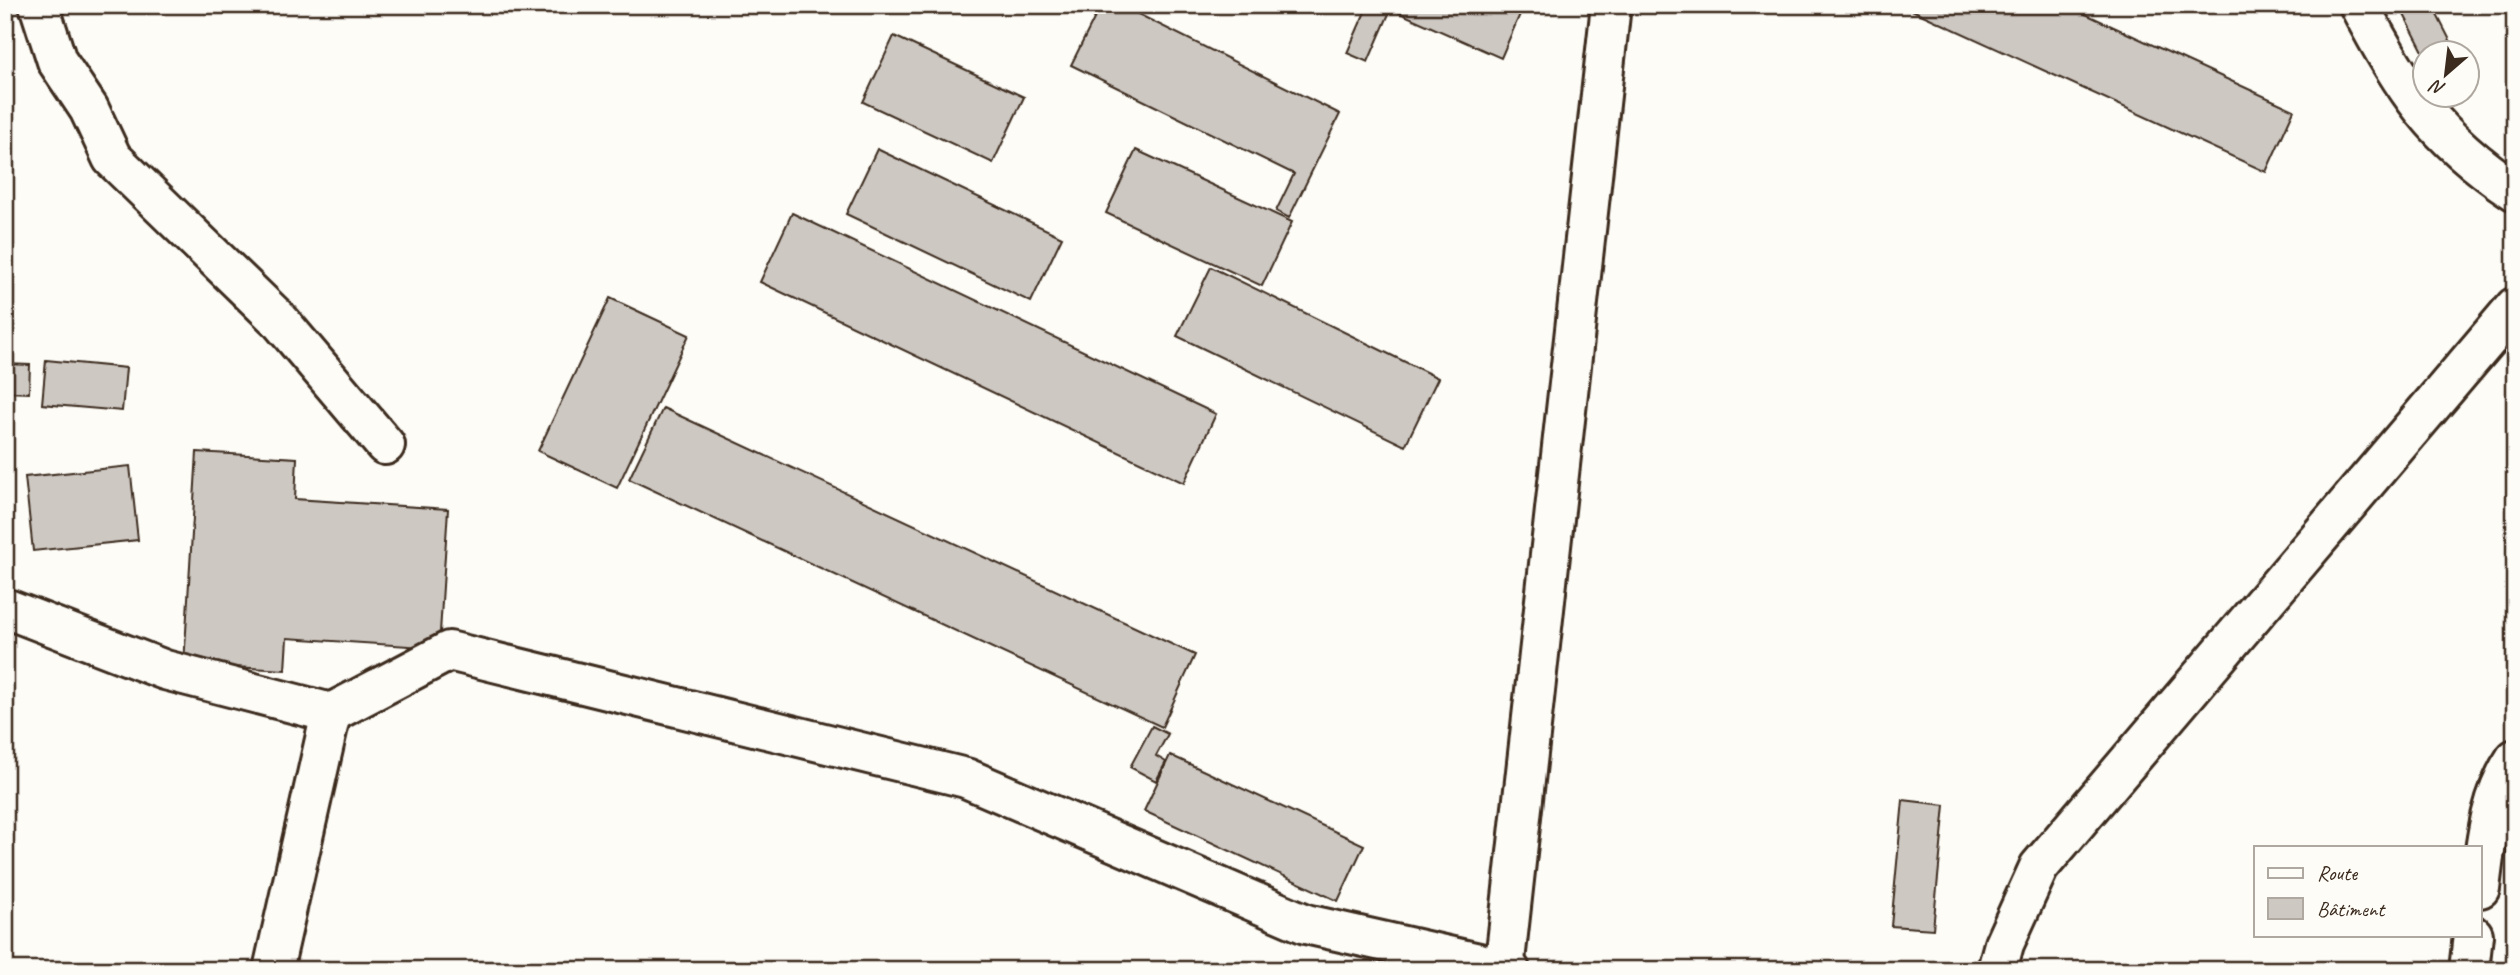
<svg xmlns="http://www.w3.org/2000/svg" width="2520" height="975" viewBox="0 0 2520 975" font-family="Caveat,sans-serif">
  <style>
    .building { fill: #cdc8c2; stroke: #3b2a1e; stroke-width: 2 }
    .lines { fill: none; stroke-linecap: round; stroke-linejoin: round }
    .minor-casing { stroke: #3b2a1e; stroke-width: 44 }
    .minor { stroke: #fdfcf7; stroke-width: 38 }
  </style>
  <rect width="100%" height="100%" fill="#fdfcf7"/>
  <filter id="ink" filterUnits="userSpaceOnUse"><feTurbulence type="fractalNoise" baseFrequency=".0143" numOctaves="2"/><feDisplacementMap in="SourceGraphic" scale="14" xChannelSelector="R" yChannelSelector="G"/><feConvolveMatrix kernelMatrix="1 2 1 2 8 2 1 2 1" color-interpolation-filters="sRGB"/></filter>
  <g filter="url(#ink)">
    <g class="building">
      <polygon points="1101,5 1120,5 1340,114 1289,218 1276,211 1294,174 1071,65"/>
      <polygon points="1368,5 1524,5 1501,58 1391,9 1368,62 1347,53"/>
      <polygon points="1901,5 2066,5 2294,110 2266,172"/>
      <polygon points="2399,5 2432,5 2454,48 2445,52 2426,52 2426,57"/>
      <polygon points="894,36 1024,97 993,163 863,102"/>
      <polygon points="877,149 1062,237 1031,302 846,214"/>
      <polygon points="1136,150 1292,222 1262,286 1106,213"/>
      <polygon points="792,213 1216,414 1184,483 760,282"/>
      <polygon points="1211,267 1438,378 1405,446 1177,336"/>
      <polygon points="610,298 689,335 617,488 538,451"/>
      <polygon points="46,360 126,368 122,411 42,404"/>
      <polygon points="5,364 30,365 29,393 5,392"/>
      <polygon points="663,408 1195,655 1162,727 629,479"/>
      <polygon points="197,452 297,458 295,499 448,509 439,648 287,638 285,670 184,664"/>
      <polygon points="130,466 138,540 33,551 25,477"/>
      <polygon points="1152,726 1168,734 1156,756 1166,762 1156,781 1130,767"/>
      <polygon points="1170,755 1364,845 1338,901 1144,811"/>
      <polygon points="2512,795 2515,796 2515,846 2507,846"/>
      <polygon points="1903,800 1945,805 1933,929 1891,926"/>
    </g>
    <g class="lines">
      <defs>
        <g id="minor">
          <polyline points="39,5 57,61 89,109 112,158 280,321 385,445"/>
          <path d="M2359,5C2402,88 2435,138 2515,191"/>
          <polyline points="5,608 165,670 331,713 449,651 966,778 1306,924 1510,970"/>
          <path d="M2480,888C2486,843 2489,798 2515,759"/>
          <polyline points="273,970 331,713"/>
          <polyline points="1504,970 1611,5"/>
          <polyline points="1997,970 2004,944 2039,867 2515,307"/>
          <polyline points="2469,970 2473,935"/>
        </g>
      </defs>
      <use href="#minor" class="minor-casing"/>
      <use href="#minor" class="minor"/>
    </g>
  </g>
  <rect width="2520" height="975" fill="none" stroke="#fdfcf7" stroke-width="28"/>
  <rect x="14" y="14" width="2492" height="947" fill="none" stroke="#3b2a1e" stroke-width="2.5" filter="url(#ink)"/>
  <rect x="2254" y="846" width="228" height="91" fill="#fdfcf7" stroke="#afa8a0" stroke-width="2"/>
  <rect x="2268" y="868" width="35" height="10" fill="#fdfcf7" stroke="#afa8a0" stroke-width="2"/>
  <text x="2317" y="880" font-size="21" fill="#3b2a1e">Route</text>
  <rect x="2268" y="898" width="35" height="21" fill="#cdc8c2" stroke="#afa8a0" stroke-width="2"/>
  <text x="2317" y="916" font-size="21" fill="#3b2a1e">Bâtiment</text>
  <g transform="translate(2446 74) rotate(208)"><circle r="33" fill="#fdfcf7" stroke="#afa8a0" stroke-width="2"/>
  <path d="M0-5L12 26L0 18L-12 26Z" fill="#3b2a1e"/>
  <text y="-10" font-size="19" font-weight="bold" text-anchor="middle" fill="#3b2a1e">N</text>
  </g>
</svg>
